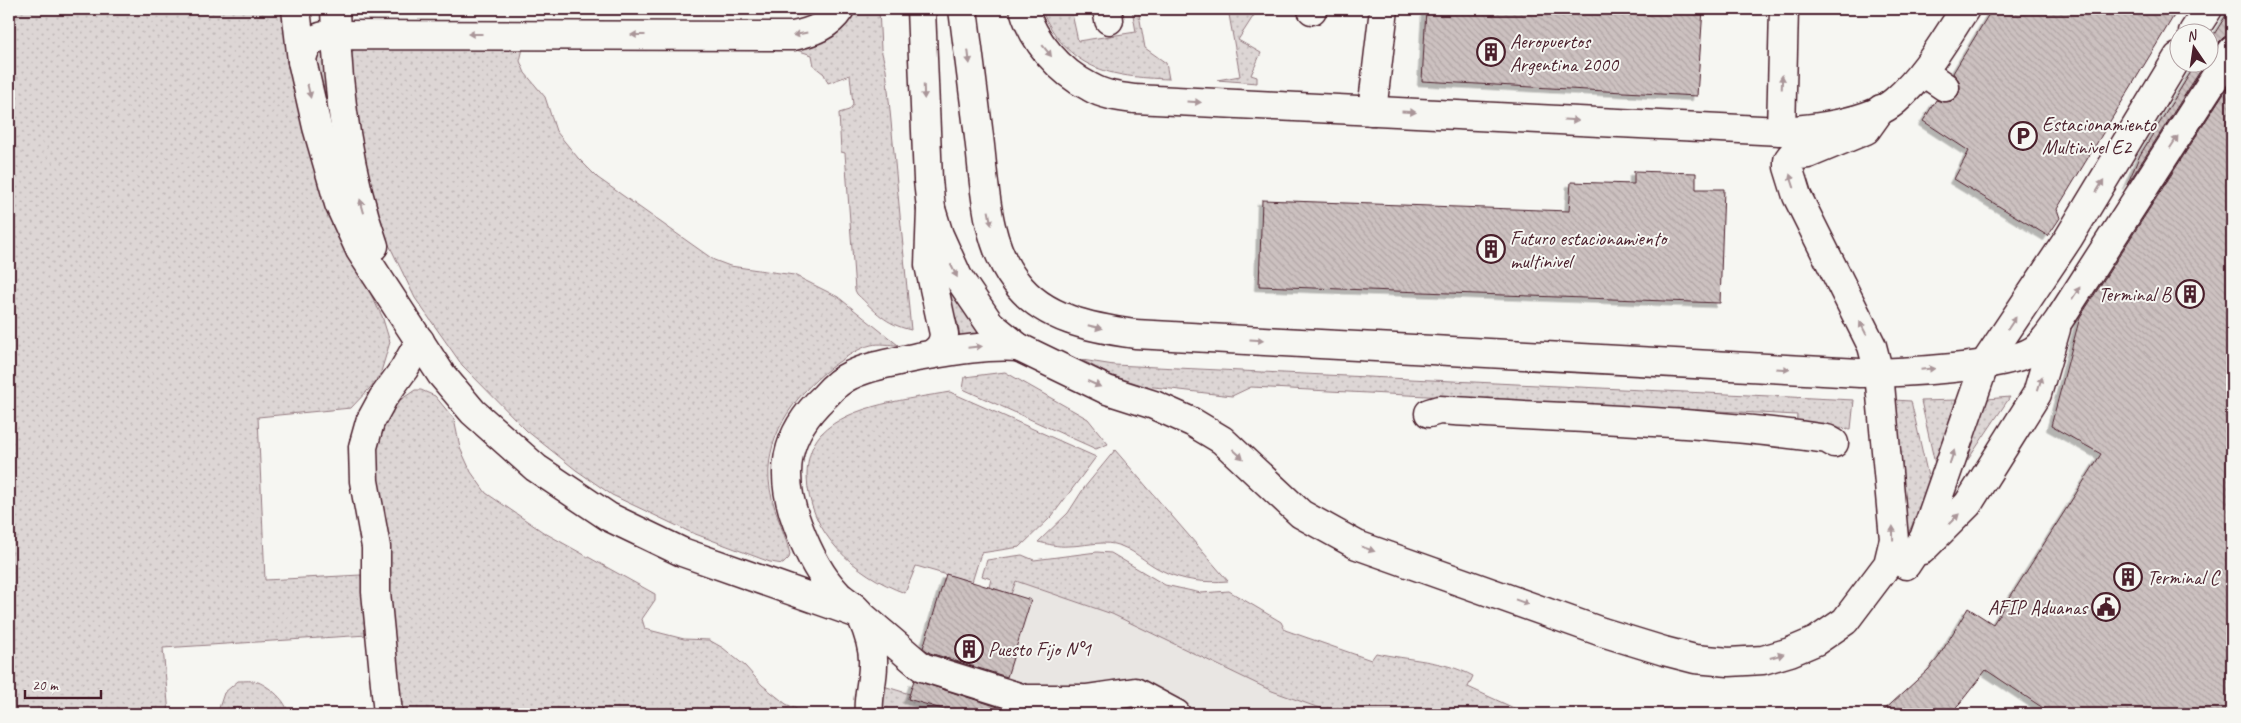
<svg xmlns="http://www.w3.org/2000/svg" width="2241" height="723" viewBox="0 0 2241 723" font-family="Caveat,sans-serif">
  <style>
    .built { fill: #e9e6e3 }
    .grass { fill: url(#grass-dots); stroke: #947a80 }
    .building { fill: url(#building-back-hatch); stroke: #4a1f2b; filter: url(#shadow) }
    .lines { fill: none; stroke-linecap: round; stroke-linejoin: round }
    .minor-casing { stroke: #4a1f2b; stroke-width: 31 }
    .minor { stroke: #f6f6f2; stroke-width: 28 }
    .oneway { fill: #a99598 }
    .labels { text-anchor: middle; stroke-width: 4; stroke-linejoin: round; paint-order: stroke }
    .poi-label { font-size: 20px; fill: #4a1f2b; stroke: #f6f6f2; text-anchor: start }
  </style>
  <defs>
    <pattern id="grass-dots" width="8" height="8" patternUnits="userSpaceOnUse" patternTransform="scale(1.25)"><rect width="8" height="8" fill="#ddd6d5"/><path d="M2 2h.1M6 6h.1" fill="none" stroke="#bfb7b7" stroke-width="1.8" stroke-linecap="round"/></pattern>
    <pattern id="building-back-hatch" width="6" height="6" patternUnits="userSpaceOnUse" patternTransform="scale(1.25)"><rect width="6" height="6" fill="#ccc1c0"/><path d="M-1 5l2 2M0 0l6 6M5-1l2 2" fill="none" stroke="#b1a5a5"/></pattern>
    <filter id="shadow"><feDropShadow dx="-4.5" dy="4.5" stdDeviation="0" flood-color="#0004"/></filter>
  </defs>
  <rect width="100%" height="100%" fill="#f6f6f2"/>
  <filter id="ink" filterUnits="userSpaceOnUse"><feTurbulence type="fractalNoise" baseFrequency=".02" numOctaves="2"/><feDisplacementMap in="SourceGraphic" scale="10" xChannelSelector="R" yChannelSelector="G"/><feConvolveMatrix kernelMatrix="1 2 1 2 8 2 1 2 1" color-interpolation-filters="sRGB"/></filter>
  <g filter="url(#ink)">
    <polygon class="built" points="1016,581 1112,614 1362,714 945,714 989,587"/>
    <g class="grass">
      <polygon points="9,9 285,9 353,260 382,316 390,342 380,375 370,388 351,408 258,417 265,580 361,575 367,635 163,648 169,714 9,714"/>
      <path d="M851,9H879L881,49L886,69L911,330C885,324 876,312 857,294L855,290L845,153L841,152L839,113L849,110L853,105L850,75L828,83L824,74L814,66L812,55L790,48Z"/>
      <path d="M1041,9H1071L1078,41L1136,32L1132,9H1138L1145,48L1166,63L1169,79C1109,77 1068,70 1041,9Z"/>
      <polygon points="1228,9 1251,9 1256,12 1238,40 1261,53 1251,75 1257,77 1257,83 1217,80 1240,76"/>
      <path d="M524,44L520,61L525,73L545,97L556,131L578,158L598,178L714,260L730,266L794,275L838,297L898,345C890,345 880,343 871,345C859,348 848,356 837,363C799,390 766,431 769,480C771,507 784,529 790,554L789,558L783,564L770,562L690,532L612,495L576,470L527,431L462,365L415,298L379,224L347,90L350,53L357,48Z"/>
      <polygon points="321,54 328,59 334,144 312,58"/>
      <polygon points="941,270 963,310 981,335 960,337 958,324 947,299"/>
      <polygon points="1082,360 1114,365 1854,400 1851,429 1796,425 1797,415 1251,387 1232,396 1145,386 1110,375"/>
      <polygon points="1005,372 1088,419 1108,444 1096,449 963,389 965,377"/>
      <polygon points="415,390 421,390 435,396 454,419 460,448 471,472 486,493 543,532 655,594 655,600 642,619 645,629 684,639 709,640 723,648 745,666 762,685 786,704 807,714 403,714 389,600 388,537 378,488 376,448 381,430 396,403"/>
      <path d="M950,392L1096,457L1052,516L1020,547L981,553L972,582L916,566L905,593C855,575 808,533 807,476C807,461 811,445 821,434C850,404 911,399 950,392Z"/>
      <polygon points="2010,397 1957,476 1987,399"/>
      <polygon points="1894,400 1911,401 1929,481 1917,523 1914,521 1907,536"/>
      <polygon points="1956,400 1935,464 1921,401"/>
      <path d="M1115,450L1228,581C1205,583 1182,581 1161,570C1144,562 1133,548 1114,544C1099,541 1084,546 1068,546C1058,547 1048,544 1038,542L1068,513L1084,488Z"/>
      <path d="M1097,552L1111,553L1165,585L1201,593L1229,591L1281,622L1285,630L1371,660L1376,653C1407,660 1444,660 1473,676L1468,687L1527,714H1336L1272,691L1112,614L1016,581L1011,594L989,587L991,579L982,576L987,560L1022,555L1034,560L1042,559Z"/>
      <path d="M238,681C245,681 253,680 258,682C270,687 287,701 288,714H217L224,693Z"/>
      <polygon points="877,684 975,714 875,714"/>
    </g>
    <g class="building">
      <polygon points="1426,9 1703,9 1697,96 1422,81"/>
      <polygon points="1992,9 2178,9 2057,209 2060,218 2048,236 1954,179 1969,151 1923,121 1936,100 1943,102 1951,101 1958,95 1960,89 1959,81 1953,73"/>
      <polygon points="2230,9 2232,9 2232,35 2224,37 2219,42 2208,59 2208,44"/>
      <polygon points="2197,62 2206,62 2127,185 2140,155"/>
      <polygon points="2232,80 2232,714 2052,714 1986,670 1960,703 1949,714 1880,714 1928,670 1938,658 1968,608 1993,624 2101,454 2051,426 2080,317"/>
      <polygon points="1634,171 1696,173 1696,189 1724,189 1720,303 1259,286 1262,200 1569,211 1571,182 1634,184"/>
      <polygon points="946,574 1031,600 1007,677 930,653 923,648"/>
      <polygon points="914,680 998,707 996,714 959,714 908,699"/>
    </g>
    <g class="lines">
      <defs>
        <g id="minor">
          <polyline points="296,9 302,61 317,127 339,204 360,250 441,374 473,412 536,468 609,517 682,552 861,615 922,667 1025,699 1086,699 1135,692 1176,714"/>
          <path d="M335,9C337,90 347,169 374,246"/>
          <path d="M921,9L928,180L931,209L929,265L944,334C943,344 940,348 932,354"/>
          <path d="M963,9C968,51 974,94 979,137C985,185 985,243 1016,282C1043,319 1092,328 1135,334L1860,373C1896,373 2006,368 2034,350C2045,342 2051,331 2059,320L2232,51"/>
          <path d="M1024,9C1033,41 1060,72 1090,87C1103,95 1120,97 1135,99L1781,131C1813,129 1871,122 1895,101C1925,75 1944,41 1965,9"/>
          <polyline points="1107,9 1109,20"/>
          <polyline points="1312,10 1312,9"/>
          <polyline points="2193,32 2208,9"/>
          <path d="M302,61C304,45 312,38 328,35L793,36C812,32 829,26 840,9"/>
          <polyline points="1923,72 1945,87"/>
          <polyline points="1372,111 1384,9"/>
          <polyline points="1781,131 1784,9"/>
          <polyline points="931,209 939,235 958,277 990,324 1018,347 1107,390 1154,405 1192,422 1222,440 1301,514 1357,545 1602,632 1664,651 1695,659 1729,662 1763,660 1790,652 1816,641 1845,621 1888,564 1894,539 1879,373 1872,346 1797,196 1788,167 1788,160 1791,156 1808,154 1866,130 1881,109"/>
          <path d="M1429,413L1439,410C1569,419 1699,420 1827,439L1834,443"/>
          <polyline points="1922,550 1968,504 2037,394 2056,329"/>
          <polyline points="1906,565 1924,538 1985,363 2068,239 2178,57"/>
          <polyline points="388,714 376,592 376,547 364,481 363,447 370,422 383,398 404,369 420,341"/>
          <path d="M869,714C867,698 873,682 873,665C874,649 868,632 862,618C859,608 845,602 838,595C820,576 807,550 798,526C778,475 784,434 825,396C832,388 842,379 851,375C872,365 896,362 917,357C952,351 983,345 1018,347"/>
        </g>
      </defs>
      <use href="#minor" class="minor-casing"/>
      <use href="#minor" class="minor"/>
    </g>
    <defs><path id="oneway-solid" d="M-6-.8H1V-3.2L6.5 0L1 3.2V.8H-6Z" transform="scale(1.25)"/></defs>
    <g class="oneway">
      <use href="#oneway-solid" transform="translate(475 34) rotate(-180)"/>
      <use href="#oneway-solid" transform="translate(800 34) rotate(168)"/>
      <use href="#oneway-solid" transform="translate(638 35) rotate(-180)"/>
      <use href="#oneway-solid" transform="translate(1047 51) rotate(51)"/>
      <use href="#oneway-solid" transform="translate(969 57) rotate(83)"/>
      <use href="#oneway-solid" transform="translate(1782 82) rotate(-88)"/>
      <use href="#oneway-solid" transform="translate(309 91) rotate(77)"/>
      <use href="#oneway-solid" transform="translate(924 92) rotate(88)"/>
      <use href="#oneway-solid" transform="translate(1194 102) rotate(3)"/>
      <use href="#oneway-solid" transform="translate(1409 112) rotate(3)"/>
      <use href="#oneway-solid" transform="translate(1571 120) rotate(3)"/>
      <use href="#oneway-solid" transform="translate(2174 142) rotate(-57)"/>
      <use href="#oneway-solid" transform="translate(1792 181) rotate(-108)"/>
      <use href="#oneway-solid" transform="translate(2100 186) rotate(-59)"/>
      <use href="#oneway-solid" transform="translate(362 206) rotate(-106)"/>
      <use href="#oneway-solid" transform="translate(990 218) rotate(79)"/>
      <use href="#oneway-solid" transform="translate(954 271) rotate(63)"/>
      <use href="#oneway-solid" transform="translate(2076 293) rotate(-57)"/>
      <use href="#oneway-solid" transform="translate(2012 323) rotate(-56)"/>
      <use href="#oneway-solid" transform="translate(1095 327) rotate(14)"/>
      <use href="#oneway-solid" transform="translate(1863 328) rotate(-117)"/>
      <use href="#oneway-solid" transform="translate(1257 340) rotate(3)"/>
      <use href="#oneway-solid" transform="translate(975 347) rotate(-6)"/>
      <use href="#oneway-solid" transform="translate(1783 369) rotate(3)"/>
      <use href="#oneway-solid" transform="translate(1928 369) rotate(-6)"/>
      <use href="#oneway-solid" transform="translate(2040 383) rotate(-73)"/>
      <use href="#oneway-solid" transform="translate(1094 384) rotate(24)"/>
      <use href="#oneway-solid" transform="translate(1238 454) rotate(42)"/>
      <use href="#oneway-solid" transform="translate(1952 457) rotate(-71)"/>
      <use href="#oneway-solid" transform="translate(1954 519) rotate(-44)"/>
      <use href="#oneway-solid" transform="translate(1893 533) rotate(-91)"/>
      <use href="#oneway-solid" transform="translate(1368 549) rotate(20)"/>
      <use href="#oneway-solid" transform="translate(1522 602) rotate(20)"/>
      <use href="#oneway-solid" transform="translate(1777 656) rotate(-16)"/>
    </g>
  </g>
  <defs>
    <symbol id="building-ring" viewBox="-11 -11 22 22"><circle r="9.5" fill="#f6f6f2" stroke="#4a1f2b" stroke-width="1.5"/><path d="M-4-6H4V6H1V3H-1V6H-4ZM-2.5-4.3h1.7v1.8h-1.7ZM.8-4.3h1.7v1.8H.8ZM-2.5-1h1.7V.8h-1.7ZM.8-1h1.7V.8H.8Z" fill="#4a1f2b"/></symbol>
    <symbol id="parking-ring" viewBox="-11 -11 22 22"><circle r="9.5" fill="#f6f6f2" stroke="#4a1f2b" stroke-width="1.5"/><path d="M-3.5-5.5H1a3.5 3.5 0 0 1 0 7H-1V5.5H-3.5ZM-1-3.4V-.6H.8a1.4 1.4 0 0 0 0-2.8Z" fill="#4a1f2b"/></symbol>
    <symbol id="civic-ring" viewBox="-11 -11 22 22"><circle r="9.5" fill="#f6f6f2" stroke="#4a1f2b" stroke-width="1.5"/><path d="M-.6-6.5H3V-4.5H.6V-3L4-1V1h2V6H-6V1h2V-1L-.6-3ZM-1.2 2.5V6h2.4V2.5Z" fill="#4a1f2b"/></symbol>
  </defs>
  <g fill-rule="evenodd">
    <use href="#building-ring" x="1475" y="36" width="32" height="32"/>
    <use href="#parking-ring" x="2007" y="120" width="32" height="32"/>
    <use href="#building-ring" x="1475" y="233" width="32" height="32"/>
    <use href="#building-ring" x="2174" y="278" width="32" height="32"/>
    <use href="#building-ring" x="2112" y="561" width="32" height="32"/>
    <use href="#civic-ring" x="2090" y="591" width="32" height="32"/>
    <use href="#building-ring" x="953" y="633" width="32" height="32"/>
  </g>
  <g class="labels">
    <g class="poi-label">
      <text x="1510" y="48">Aeropuertos<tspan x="1510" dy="23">Argentina 2000</tspan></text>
      <text x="2042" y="131">Estacionamiento<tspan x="2042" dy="23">Multinivel E2</tspan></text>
      <text x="1510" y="245">Futuro estacionamiento<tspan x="1510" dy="23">multinivel</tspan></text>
      <text x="2171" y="301" text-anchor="end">Terminal B</text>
      <text x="2147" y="584">Terminal C</text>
      <text x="2087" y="614" text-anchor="end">AFIP Aduanas</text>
      <text x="988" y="656">Puesto Fijo N°1</text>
    </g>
  </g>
  <rect width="2241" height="723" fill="none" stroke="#f6f6f2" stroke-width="30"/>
  <rect x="15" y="15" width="2211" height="693" fill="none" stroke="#4a1f2b" stroke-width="2" filter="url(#ink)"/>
  <g transform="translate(2194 48) rotate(347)"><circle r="24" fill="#f6f6f2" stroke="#b1a0a2"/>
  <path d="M0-4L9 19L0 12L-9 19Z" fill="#4a1f2b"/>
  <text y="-8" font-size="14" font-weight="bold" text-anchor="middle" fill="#4a1f2b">N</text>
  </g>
  <path d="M25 690v8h76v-8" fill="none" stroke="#4a1f2b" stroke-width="2.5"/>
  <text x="32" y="690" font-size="15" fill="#4a1f2b" stroke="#f6f6f2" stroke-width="4" paint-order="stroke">20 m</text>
</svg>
